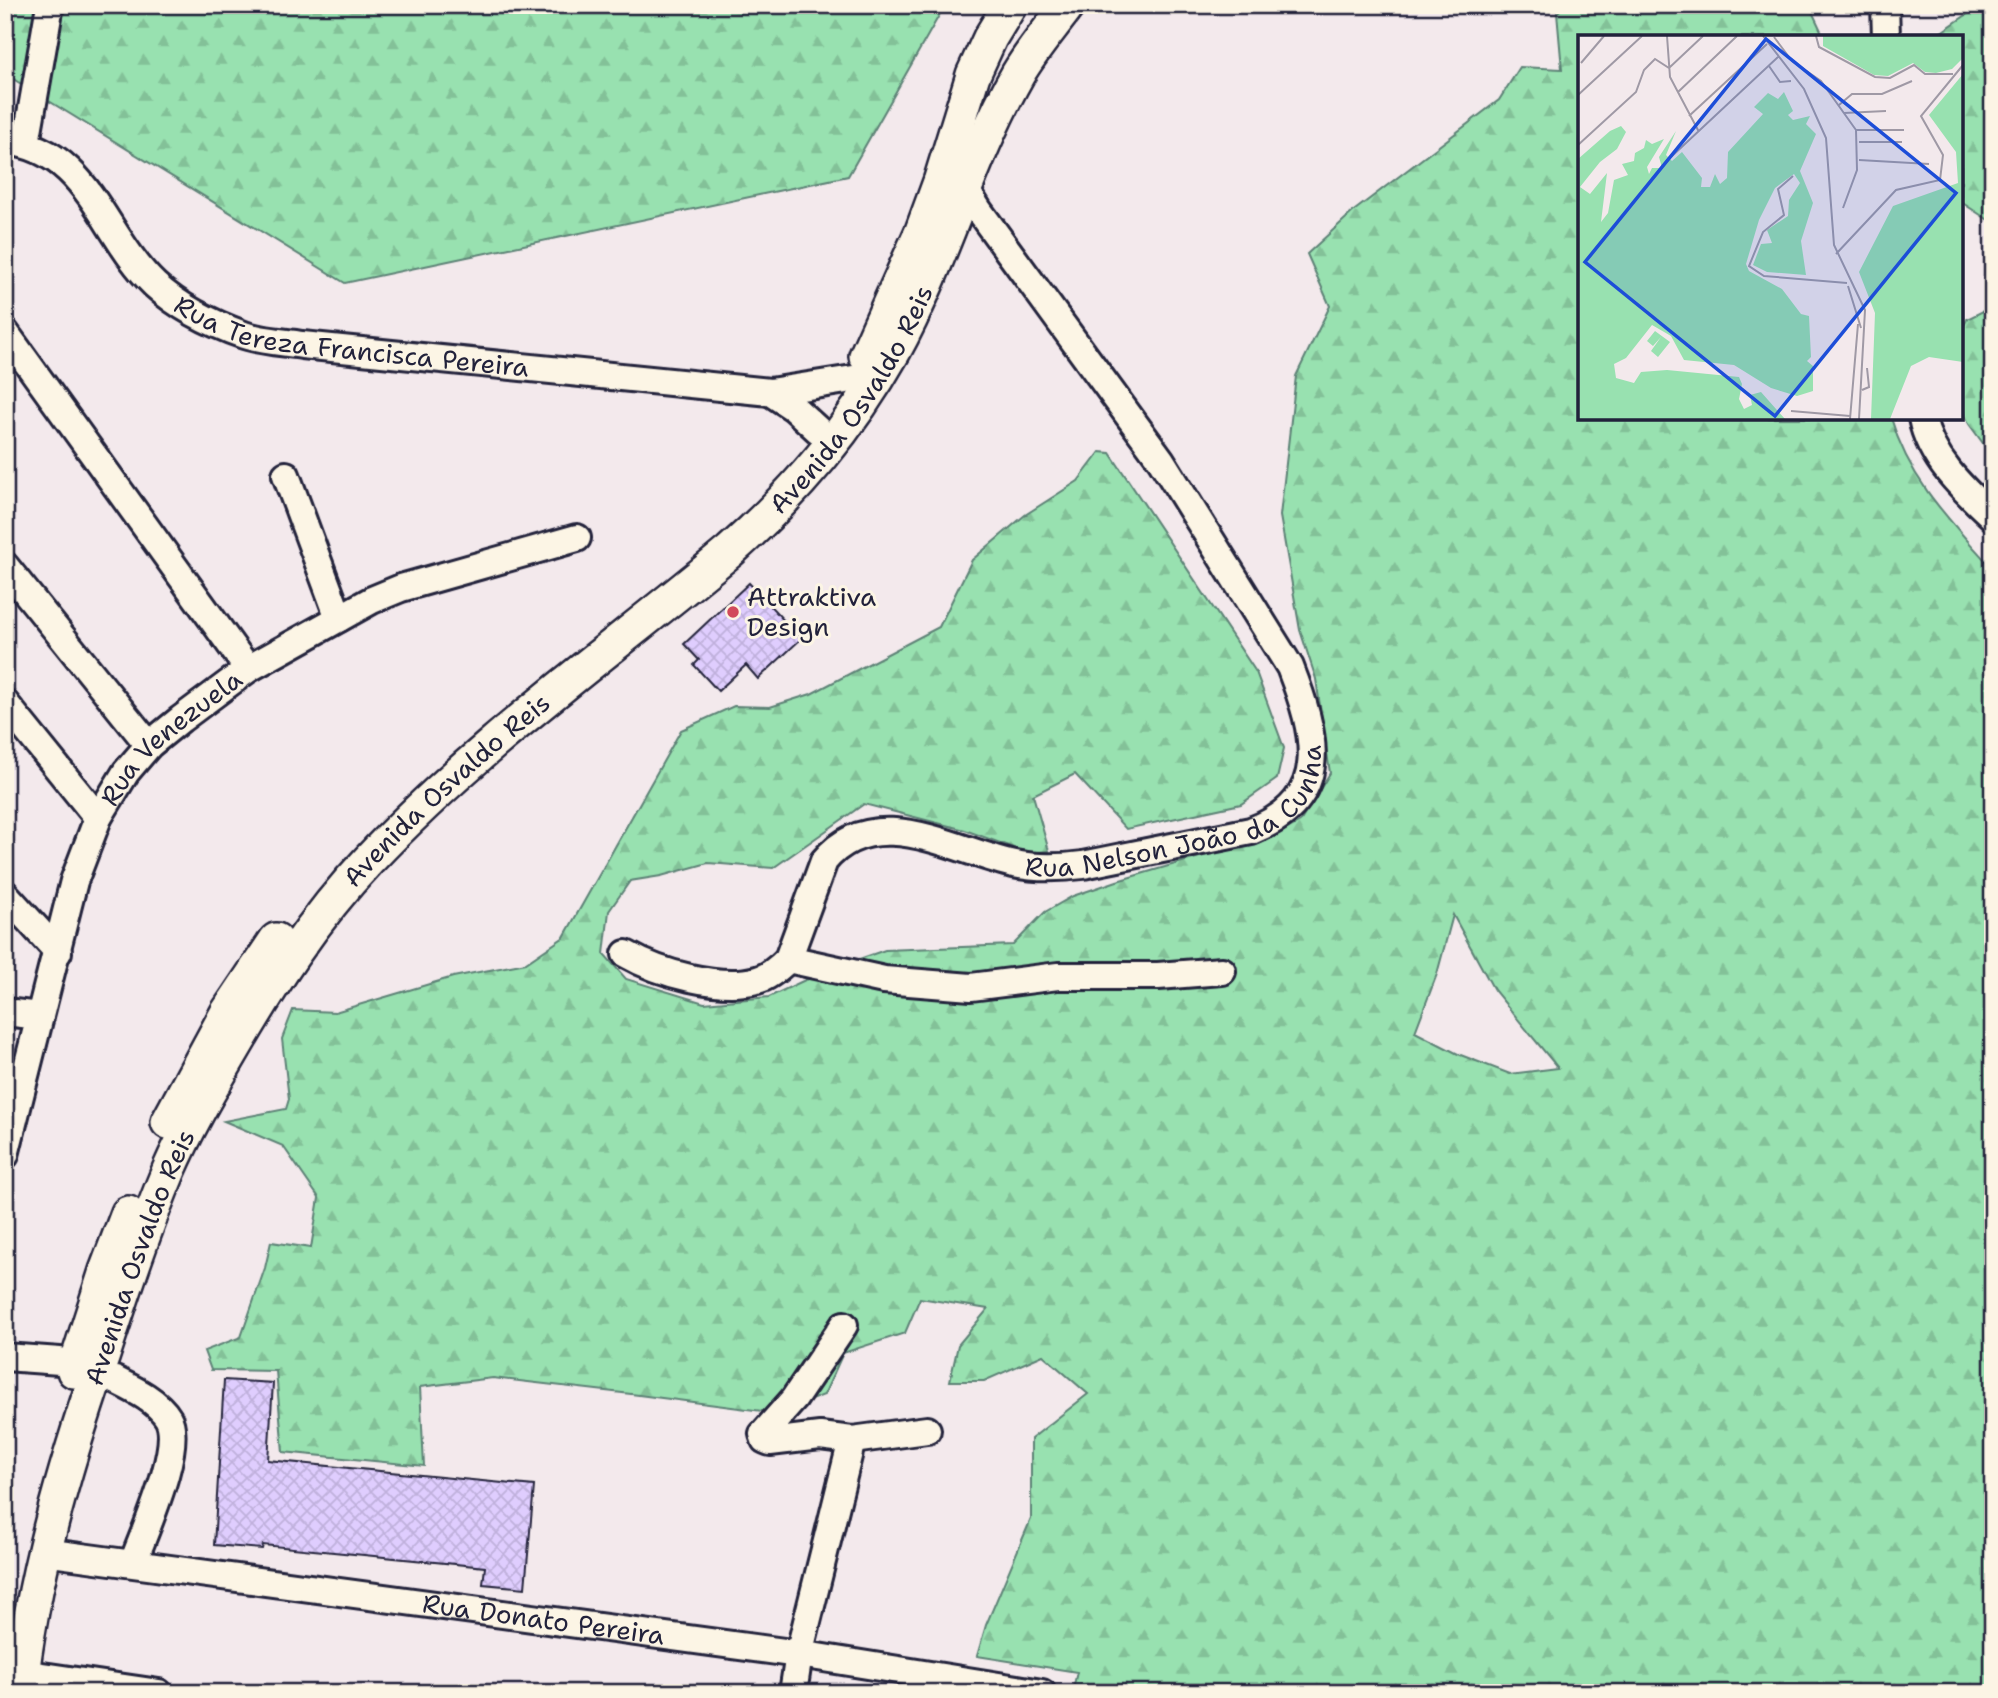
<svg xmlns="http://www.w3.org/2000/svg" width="1998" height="1698" viewBox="0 0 1998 1698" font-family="'Shantell Sans',sans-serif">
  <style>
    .forest { fill: url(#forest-firs); stroke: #5d8276; stroke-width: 2; fill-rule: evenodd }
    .building { fill: url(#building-cross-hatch); stroke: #22223b; stroke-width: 2 }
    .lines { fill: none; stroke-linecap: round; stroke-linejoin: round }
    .minor-casing { stroke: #22223b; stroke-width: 32 }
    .major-casing { stroke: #22223b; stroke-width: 38 }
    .minor { stroke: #fcf5e5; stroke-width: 26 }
    .major { stroke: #fcf5e5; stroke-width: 33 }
    .poi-dot { fill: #d1495b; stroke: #fcf5e5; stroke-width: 2.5 }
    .labels { text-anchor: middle; stroke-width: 6; stroke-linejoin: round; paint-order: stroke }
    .street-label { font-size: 26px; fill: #22223b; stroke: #fcf5e5 }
    .poi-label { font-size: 26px; fill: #22223b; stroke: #fcf5e5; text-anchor: start }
    .inset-road { fill: none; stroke: #9f99a5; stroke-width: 2 }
    .view { fill: #1d4ed8; fill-opacity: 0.15; stroke: #1d4ed8; stroke-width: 3.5 }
    .inset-edge { fill: none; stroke: #22223b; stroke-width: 3.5 }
  </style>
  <defs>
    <pattern id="forest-firs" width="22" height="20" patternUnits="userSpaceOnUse" patternTransform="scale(1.75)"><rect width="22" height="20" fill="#98e1b0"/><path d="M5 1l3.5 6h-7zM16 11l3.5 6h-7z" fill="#83c198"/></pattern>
    <pattern id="building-cross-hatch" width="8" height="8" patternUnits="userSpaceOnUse" patternTransform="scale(1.75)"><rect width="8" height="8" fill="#dfcdfe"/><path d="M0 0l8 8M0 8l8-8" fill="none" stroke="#bfb0db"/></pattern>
  </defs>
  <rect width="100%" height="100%" fill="#f3e9ec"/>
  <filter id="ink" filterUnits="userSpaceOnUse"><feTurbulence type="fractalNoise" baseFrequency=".0143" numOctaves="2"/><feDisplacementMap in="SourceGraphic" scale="14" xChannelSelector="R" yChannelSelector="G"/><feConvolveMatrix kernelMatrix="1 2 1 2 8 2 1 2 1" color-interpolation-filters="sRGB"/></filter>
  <g filter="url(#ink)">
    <g class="forest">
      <polygon points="5,5 945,5 848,176 345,283 5,74"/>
      <path d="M1564,5H1809L1824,37H1580V418H1891C1909,480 1951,522 1993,569V1693H1072L1077,1672L977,1656L986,1625L1031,1519V1439L1088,1394L1043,1355L984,1381H950L958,1345L988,1309L920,1298L905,1333L843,1353L824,1395L777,1413L631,1394L493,1378L420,1387L424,1466L283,1452L276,1371L211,1370L204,1351L241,1337L265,1268L271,1242L311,1248L319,1198L283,1146L224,1121L286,1109L289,1099L282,1039L293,1010L335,1012L453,977L526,963L564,937L681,730L734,706L770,707L811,694L939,627L972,560L1025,515L1078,481L1100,452L1110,453L1256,672L1284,748L1277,779L1241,804L1126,829L1075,774L1033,795L1049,851L1027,853L965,830L864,804L773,868L708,863L661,876L630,881L609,911L604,954L626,979L704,1003L769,997L822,972L885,950L1013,945L1045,912L1073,896L1117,881L1213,853L1259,844L1300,822L1330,773L1316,679L1300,630L1280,516L1296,376L1330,306L1307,254L1355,210L1499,100L1520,67L1562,69L1557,13ZM1453,915L1494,990L1558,1068L1510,1074L1458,1054L1415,1032L1437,974Z"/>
      <polygon points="1972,5 1993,5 1993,223 1961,202 1961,37 1938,37 1940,33 1972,11"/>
      <polygon points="1993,306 1993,457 1969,424 1961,407 1961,332 1967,319"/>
    </g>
    <g class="building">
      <polygon points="749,583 801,639 758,679 746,665 718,691 694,665 699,660 684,644"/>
      <polygon points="224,1380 273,1383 268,1460 534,1486 525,1588 483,1584 485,1567 263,1545 262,1549 214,1545"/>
    </g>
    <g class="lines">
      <defs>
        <g id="minor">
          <polyline points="1885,5 1886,37"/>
          <path id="s1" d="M5,141C89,149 102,235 155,285C179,307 213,324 244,335C262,341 283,342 302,345L770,392L853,379"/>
          <polyline points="26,143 50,5"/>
          <polyline points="5,332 248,669"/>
          <polyline points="770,392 794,408 818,430"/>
          <path d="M1922,418C1930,459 1964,490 1993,517"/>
          <polyline points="286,475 339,618"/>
          <polyline points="5,566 149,745"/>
          <polyline points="5,703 98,818"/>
          <polyline points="5,894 58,952"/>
          <path id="s2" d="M626,954C659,973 719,990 757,980C769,977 780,967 788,959L824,861C874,800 954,851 1014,864C1038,869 1060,868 1083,865L1251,831C1334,799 1316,734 1290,667L1161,460L979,211L966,190"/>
          <polyline points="788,959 884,980 971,987 1058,976 1158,976 1222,971"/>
          <polyline points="5,1012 40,1016"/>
          <path id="s3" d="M5,1155L74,881L98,818L126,772L149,745L181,719L248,669L372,600L401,588L577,538"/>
          <polyline points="844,1325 794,1399 763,1434 765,1440 770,1442 820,1436 852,1440 927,1430"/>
          <polyline points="5,1357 60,1361"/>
          <path d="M115,1380C133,1389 157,1400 168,1418C184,1446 144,1532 133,1563"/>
          <path id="s4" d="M44,1552L799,1654L1042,1693"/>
          <polyline points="22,1673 159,1693"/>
          <polyline points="793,1693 799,1654 852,1440"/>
        </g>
        <g id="major">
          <polyline points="866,356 922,231 940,182 973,75 990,38 1010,5"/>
          <polyline points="168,1122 227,1013 276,940"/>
          <polyline points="74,1371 106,1271 128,1213"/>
          <path id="s5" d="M20,1693C32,1579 64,1469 101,1361C122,1297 143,1232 169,1170C186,1131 207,1095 228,1059C269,988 313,919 369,860C476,746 610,651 730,551C797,491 850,429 894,351C943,262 968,162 1018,74C1032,50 1051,28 1068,5"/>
        </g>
      </defs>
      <use href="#minor" class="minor-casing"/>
      <use href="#major" class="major-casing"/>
      <use href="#minor" class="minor"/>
      <use href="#major" class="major"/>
    </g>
  </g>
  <circle class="poi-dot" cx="733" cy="612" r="7"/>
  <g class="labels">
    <g class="street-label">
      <text dy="9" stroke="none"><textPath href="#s1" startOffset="424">Rua Tereza Francisca Pereira</textPath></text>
      <text dy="9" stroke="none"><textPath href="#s5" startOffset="1587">Avenida Osvaldo Reis</textPath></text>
      <text dy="9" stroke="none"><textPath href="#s3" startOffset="460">Rua Venezuela</textPath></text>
      <text dy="9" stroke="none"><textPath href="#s5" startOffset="1020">Avenida Osvaldo Reis</textPath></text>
      <text dy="9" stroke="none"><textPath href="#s2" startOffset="665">Rua Nelson João da Cunha</textPath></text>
      <text dy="9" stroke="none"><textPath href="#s5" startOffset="453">Avenida Osvaldo Reis</textPath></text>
      <text dy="9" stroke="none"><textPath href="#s4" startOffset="504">Rua Donato Pereira</textPath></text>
    </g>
    <g class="poi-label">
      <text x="747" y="606">Attraktiva<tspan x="747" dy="30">Design</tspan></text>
    </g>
  </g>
  <g transform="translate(1578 35)">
    <rect width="385" height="385" fill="#f3e9ec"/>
    <path d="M245,1H385V23L374,34L358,38L347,37L335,28L310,41L296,40L245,11ZM385,39V327L351,322L333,331L312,384H293L297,278L281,237L315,171L380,148L378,117L351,80ZM206,57L215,76L210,80L215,85L232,81L228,89L238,99L222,136L235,168L223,206L228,240L189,237L175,230L183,209L194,208L189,195L210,181L211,165L222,148L216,139L197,153L181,185L168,229L171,236L204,254L223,279L231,281L233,322L229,326L235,331V356L219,361L193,353L156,330L106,325L93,301L74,290L48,323L36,329L38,343L56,348L63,337L89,335L161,342L164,349L161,364L166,374L174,370L172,360L183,357L207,384H0V124L32,96L43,91L48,97L39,114L22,127L2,152L12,159L29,138L23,187L30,178L36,145L50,140L44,129L56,126L57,118L66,113L68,105L74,109L86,104L69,132L71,139L74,133H84L81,122L98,96L88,120L94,126L104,117L124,143L123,152H132L137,139L142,149L149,143L150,117L185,79L176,72L190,58L200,64Z" fill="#98e1b0"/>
    <path d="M77,296L92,307L80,322L73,316L83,302L75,311L69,306Z" fill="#98e1b0"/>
    <path class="inset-road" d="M89,1L92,42L121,97M185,1L226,54L248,103L256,210L287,275L281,384M238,1L241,12L297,42L312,43L336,30L347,39H375M196,2L214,26L243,46L278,95L279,135L265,173M3,28L26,1M191,31L202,47L213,46M100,57L159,1M0,60L64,1M261,70L274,59H304L334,46M266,78L308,76M111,81L189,9M278,95H326M281,107H324M0,110L58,57L66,35L77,24L91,33L125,1M93,122L200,22M281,125L351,129M215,141L200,154L206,180L185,197L171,231L186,241L269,248M258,219L318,155L362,145L365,120L343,81L385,30M270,251L283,293M284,355L291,352L289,333M213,376L272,381M272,384L280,289"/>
    <path class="view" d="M188,4L378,158L197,381L7,227Z"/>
    <rect width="385" height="385" class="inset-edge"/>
  </g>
  <rect width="1998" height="1698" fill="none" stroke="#fcf5e5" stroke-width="28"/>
  <rect x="14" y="14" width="1970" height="1670" fill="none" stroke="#22223b" stroke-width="2.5" filter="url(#ink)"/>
</svg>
